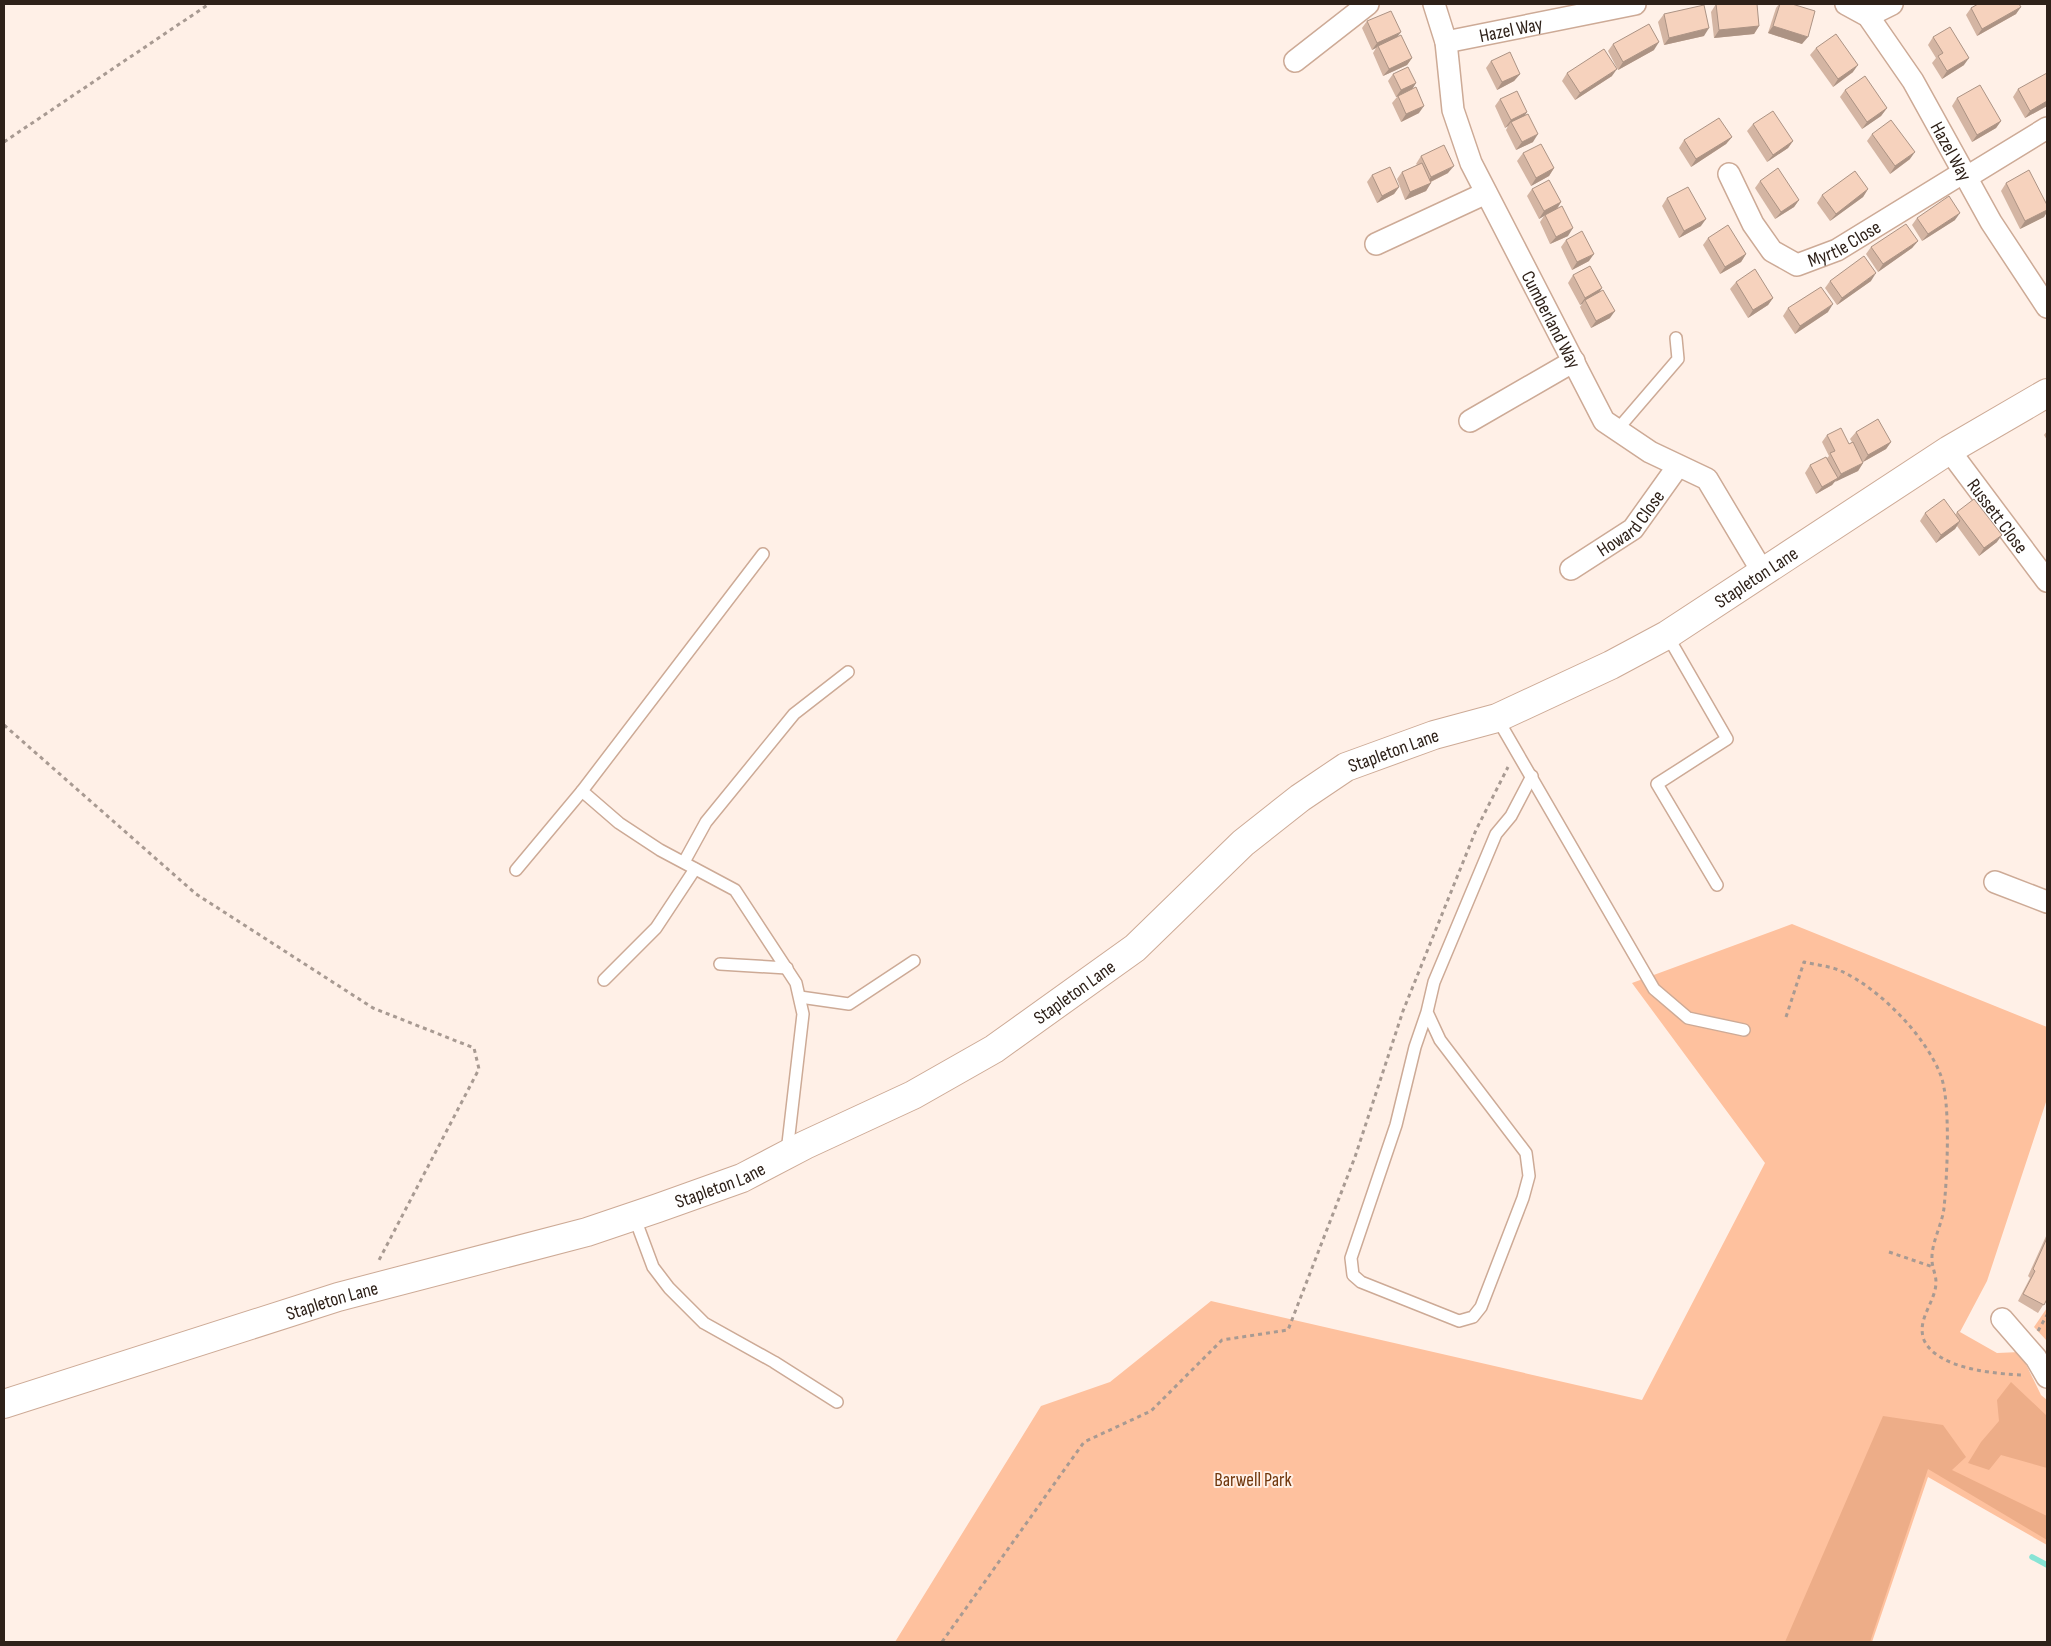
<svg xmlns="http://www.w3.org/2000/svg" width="2051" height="1646" viewBox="0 0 2051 1646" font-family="'Sofia Sans Condensed',sans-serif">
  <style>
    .green { fill: #fec19e }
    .forest { fill: #edad88 }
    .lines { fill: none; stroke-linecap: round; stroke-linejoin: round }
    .stream { stroke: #88e4d5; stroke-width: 5.5 }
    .service-casing { stroke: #cdaa96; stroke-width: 14 }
    .minor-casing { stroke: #cdaa96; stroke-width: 24 }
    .tertiary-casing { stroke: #cdaa96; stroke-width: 30 }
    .path { stroke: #a89a92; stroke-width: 3; stroke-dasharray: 4 4; stroke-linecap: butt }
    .service { stroke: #fff; stroke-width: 11 }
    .minor { stroke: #fff; stroke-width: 21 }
    .tertiary { stroke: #fff; stroke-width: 28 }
    .wall { fill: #d4b5a3 }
    .shaded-wall { fill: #ac9384 }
    .building { fill: #f6d2bd; stroke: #ac9384 }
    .labels { text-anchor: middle; stroke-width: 4; stroke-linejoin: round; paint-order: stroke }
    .street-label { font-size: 19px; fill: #2e2119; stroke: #fff0e7 }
    .park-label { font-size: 19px; fill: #70360b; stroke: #fff0e7 }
  </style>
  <rect width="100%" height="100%" fill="#fff0e7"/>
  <g class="green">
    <polygon points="1792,924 2047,1027 2047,1099 1987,1281 1960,1332 1997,1353 2020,1352 2041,1395 2047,1400 2047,1545 1928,1477 1872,1642 895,1642 1041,1406 1110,1382 1211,1301 1642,1400 1765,1163 1632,983"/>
    <polygon points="2047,1308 2047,1341 2034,1327"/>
  </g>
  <g class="forest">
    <polygon points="2011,1382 2047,1416 2047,1468 2001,1455 1989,1470 1968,1463 1981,1442 1999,1421 1997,1400"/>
    <polygon points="1883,1416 1943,1425 1966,1457 1952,1470 2047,1516 2047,1540 1928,1469 1870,1642 1785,1642"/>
  </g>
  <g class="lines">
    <polyline class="stream" points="2032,1557 2047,1565"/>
    <defs>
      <g id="service">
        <polyline points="1617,430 1678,359 1676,338"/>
        <polyline points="763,554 582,791 619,823 660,850 735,890 796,983 803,1014 787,1152"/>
        <polyline points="1667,635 1727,739 1657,784 1717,885"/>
        <polyline points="1497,718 1654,989 1688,1018 1744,1030"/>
        <polyline points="684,862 706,822 794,714 848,672"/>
        <polyline points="516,870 582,791"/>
        <polyline points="720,964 787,968"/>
        <polyline points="604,980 656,928 695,869"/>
        <polyline points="800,997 849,1004 914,961"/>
        <polyline points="1427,1012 1440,1040 1526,1153 1529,1176 1523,1198 1481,1307 1473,1317 1459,1321 1361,1282 1353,1275 1351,1258 1396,1125 1415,1047 1427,1012 1434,982 1496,834 1511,816 1532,776"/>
        <polyline points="634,1216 653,1267 669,1288 704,1323 774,1362 837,1402"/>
      </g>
      <g id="minor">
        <path id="s1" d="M1434,4L1446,42L1453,110L1471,163L1604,421L1650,452L1707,479L1762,571"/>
        <path id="s2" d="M1846,4L1868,16L1913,81L1991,222L2047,307"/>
        <polyline points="1868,16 1892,4"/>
        <path id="s3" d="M1446,42L1635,4"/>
        <polyline points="1295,61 1368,4"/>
        <path id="s4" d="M1729,174L1753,224L1772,251L1797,265L1837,250L1964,172"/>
        <polyline points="1967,177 2047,128"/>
        <polyline points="1376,244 1486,193"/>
        <polyline points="1470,421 1574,361"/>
        <path id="s5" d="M1949,450L2047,581"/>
        <path id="s6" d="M1571,569L1633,529L1678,466"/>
        <polyline points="1995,882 2047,902"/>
        <polyline points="2002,1319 2036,1358 2047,1377"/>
      </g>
      <g id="tertiary">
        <path id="s7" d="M4,1404L338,1297L587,1232L658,1208L742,1178L805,1145L913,1095L994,1049L1135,948L1243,843L1300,798L1346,767L1434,735L1497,718L1611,665L1667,635L1949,450L2047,393"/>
      </g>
    </defs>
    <use href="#service" class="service-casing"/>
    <use href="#minor" class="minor-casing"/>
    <use href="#tertiary" class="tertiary-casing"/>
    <g class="path">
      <polyline points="4,142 209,4"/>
      <polyline points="4,725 196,894 373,1008 474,1048 479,1069 378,1262"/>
      <path d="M1786,1017L1804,962C1816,965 1830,966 1841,971C1880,989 1926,1036 1941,1076C1951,1104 1947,1178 1944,1208C1942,1225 1931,1243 1932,1260C1932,1267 1936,1275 1936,1282C1936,1302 1916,1319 1924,1340C1937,1369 1996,1374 2023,1375"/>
      <polyline points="1889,1252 1933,1267"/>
      <polyline points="2038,1331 2047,1315"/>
      <polyline points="942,1642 1084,1442 1151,1411 1222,1340 1288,1330 1355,1157 1403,1011 1476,830 1508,767"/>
    </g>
    <use href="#service" class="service"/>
    <use href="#minor" class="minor"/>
    <use href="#tertiary" class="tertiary"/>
  </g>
  <g class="wall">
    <polygon points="1716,4 1759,26 1754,34 1714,38 1711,12"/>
    <polygon points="1779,4 1792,4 1802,44 1768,33 1776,8"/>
    <polygon points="1978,4 2022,4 2020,5 2016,14 1977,36 1966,15 1971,8"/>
    <polygon points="1664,14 1704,36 1664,45 1658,22"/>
    <polygon points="1367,21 1397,37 1412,58 1407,65 1383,76 1373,53 1376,48 1372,50 1362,28"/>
    <polygon points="1933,37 1964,65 1942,79 1932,63 1936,58 1928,45"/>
    <polygon points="1613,44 1654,50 1618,70 1608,51"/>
    <polygon points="1816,48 1853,72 1833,87 1810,55"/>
    <polygon points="1491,61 1520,74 1514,81 1497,90 1486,68"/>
    <polygon points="1567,73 1612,76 1575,100 1562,81"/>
    <polygon points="1393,74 1416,83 1412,89 1419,113 1401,122 1392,103 1397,97 1396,97 1388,81"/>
    <polygon points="2018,89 2047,106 2025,118 2013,97"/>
    <polygon points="1845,90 1887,108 1881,116 1862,129 1840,97"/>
    <polygon points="1957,98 2001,121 1996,128 1972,142 1952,106"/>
    <polygon points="1500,99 1527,112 1525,115 1533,142 1516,150 1506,130 1508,126 1505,128 1495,106"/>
    <polygon points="1753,124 1793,141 1788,148 1767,162 1747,131"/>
    <polygon points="1872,134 1910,159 1890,174 1867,141"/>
    <polygon points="1732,137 1726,144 1691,167 1679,148 1684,140"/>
    <polygon points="1523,153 1554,168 1549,176 1531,186 1517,161"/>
    <polygon points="1421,156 1448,173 1431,182 1426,191 1405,200 1397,179 1402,172 1417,165 1416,164"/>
    <polygon points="1372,175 1399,187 1394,194 1377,203 1367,182"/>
    <polygon points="1760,181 1799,200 1794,207 1775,219 1755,188"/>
    <polygon points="2006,183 2047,205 2047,212 2044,217 2020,229 2001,191"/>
    <polygon points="1532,189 1561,202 1557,209 1568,236 1550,244 1540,222 1544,216 1539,219 1527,196"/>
    <polygon points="1868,189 1863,197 1830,221 1817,203 1822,195"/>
    <polygon points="1667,198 1701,226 1679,238 1662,206"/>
    <polygon points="1917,218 1955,220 1922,241 1912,225"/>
    <polygon points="1708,238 1746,254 1741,262 1720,274 1703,245"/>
    <polygon points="1566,240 1589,261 1572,270 1561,247"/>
    <polygon points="1918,241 1912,248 1878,272 1866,254 1871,247"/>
    <polygon points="1573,275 1600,292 1610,318 1591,328 1580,307 1582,304 1580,305 1568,283"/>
    <polygon points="1830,281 1871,281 1837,305 1825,288"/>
    <polygon points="1736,282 1773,298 1768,305 1748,318 1730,289"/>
    <polygon points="1788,308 1828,312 1795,334 1783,316"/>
    <polygon points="2047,431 2047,440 2044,435"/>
    <polygon points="1856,432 1891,442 1886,449 1863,462 1858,454 1863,463 1858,471 1835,481 1832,485 1816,494 1805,473 1810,465 1827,458 1829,456 1822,442 1827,435 1849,444 1852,442 1850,439"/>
    <polygon points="1957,512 1997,542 1979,556 1957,526 1955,529 1936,543 1920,521 1925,513 1955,515"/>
    <polygon points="2047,1234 2047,1299 2038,1313 2018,1301 2030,1278 2028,1276"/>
  </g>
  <g class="shaded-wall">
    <polygon points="2021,7 2016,14 1977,36 1982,29"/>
    <polygon points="1759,26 1754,34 1714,38 1719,30"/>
    <polygon points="1773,26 1808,37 1802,44 1768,33"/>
    <polygon points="1709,28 1704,36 1664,45 1669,38"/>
    <polygon points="1401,32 1395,40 1378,46 1376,48 1372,50 1377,43"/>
    <polygon points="1659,42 1654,50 1618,70 1623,62"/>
    <polygon points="1412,58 1407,65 1383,76 1389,69"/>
    <polygon points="1969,58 1964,65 1942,79 1947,71"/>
    <polygon points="1858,65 1853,72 1833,87 1838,79"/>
    <polygon points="1617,69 1612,76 1575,100 1580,93"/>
    <polygon points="1520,74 1514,81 1497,90 1502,82"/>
    <polygon points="1416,83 1411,91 1396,97 1401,90"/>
    <polygon points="2047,101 2047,106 2025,118 2030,111"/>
    <polygon points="1424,106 1419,113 1401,122 1406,114"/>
    <polygon points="1887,108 1881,116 1862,129 1867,122"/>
    <polygon points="1527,112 1522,120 1511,122 1508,126 1505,128 1511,120"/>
    <polygon points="2001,121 1996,128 1972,142 1977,135"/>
    <polygon points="1538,134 1533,142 1516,150 1522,142"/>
    <polygon points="1732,137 1726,144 1691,167 1696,159"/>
    <polygon points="1793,141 1788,148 1767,162 1773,155"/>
    <polygon points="1915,152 1910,159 1890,174 1895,166"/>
    <polygon points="1454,166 1448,173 1426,184 1431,177"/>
    <polygon points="1554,168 1549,176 1531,186 1536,178"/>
    <polygon points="1431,183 1426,191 1405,200 1410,192"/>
    <polygon points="1399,187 1394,194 1377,203 1382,196"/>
    <polygon points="1868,189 1863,197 1830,221 1836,214"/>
    <polygon points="1799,200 1794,207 1775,219 1781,212"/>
    <polygon points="1561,202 1556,210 1545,215 1544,216 1539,219 1544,211"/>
    <polygon points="2047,210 2047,212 2044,217 2020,229 2025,221"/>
    <polygon points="1960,213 1955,220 1922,241 1928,234"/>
    <polygon points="1706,219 1701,226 1679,238 1684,231"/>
    <polygon points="1573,228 1568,236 1550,244 1556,237"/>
    <polygon points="1918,241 1912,248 1878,272 1883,264"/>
    <polygon points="1594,254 1589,261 1572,270 1577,262"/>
    <polygon points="1746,254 1741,262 1720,274 1725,267"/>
    <polygon points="1876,273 1871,281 1837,305 1842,298"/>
    <polygon points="1602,288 1597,296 1585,300 1582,304 1580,305 1585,298"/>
    <polygon points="1773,298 1768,305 1748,318 1753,310"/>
    <polygon points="1833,304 1828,312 1795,334 1800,326"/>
    <polygon points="1615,311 1610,318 1591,328 1596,321"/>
    <polygon points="1891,442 1886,449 1863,462 1868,455"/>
    <polygon points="1863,463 1858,471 1835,482 1841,474"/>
    <polygon points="1838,478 1832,485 1816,494 1822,487"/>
    <polygon points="1960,521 1955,529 1936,543 1941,535"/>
    <polygon points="2002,535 1997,542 1979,556 1984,548"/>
  </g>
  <g class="building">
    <polygon points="1716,4 1757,4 1759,26 1719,30"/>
    <polygon points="1780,4 1792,4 1815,11 1808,37 1773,26"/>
    <polygon points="1978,4 2019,4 2021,7 1982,29 1971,8"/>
    <polygon points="1704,5 1709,28 1669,38 1664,14"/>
    <polygon points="1391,11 1401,32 1377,43 1367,21"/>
    <polygon points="1649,24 1659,42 1623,62 1613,44"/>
    <polygon points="1950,27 1969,58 1947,71 1938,56 1943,53 1933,37"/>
    <polygon points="1836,34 1858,65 1838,79 1816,48"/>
    <polygon points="1401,35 1412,58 1389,69 1378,46"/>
    <polygon points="1604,49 1617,69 1580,93 1567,73"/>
    <polygon points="1510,52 1520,74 1502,82 1491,61"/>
    <polygon points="1408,67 1416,83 1401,90 1393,74"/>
    <polygon points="2047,73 2047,101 2030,111 2018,89"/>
    <polygon points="1865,76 1887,108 1867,122 1845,90"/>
    <polygon points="1980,85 2001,121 1977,135 1957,98"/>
    <polygon points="1416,87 1424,106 1406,114 1398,96"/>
    <polygon points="1517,91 1527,112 1511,120 1500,99"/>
    <polygon points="1773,111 1793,141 1773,155 1753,124"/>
    <polygon points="1528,114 1538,134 1522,142 1511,122"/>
    <polygon points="1719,118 1732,137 1696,159 1684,140"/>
    <polygon points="1891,120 1915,152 1895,166 1872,134"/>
    <polygon points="1541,144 1554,168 1536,178 1523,153"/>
    <polygon points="1444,145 1454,166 1431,177 1421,156"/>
    <polygon points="1422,163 1431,183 1410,192 1402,172"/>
    <polygon points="1390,167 1399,187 1382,196 1372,175"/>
    <polygon points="1778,168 1799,200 1781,212 1760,181"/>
    <polygon points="2029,170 2047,205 2047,210 2025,221 2006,183"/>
    <polygon points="1855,171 1868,189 1836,214 1822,195"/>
    <polygon points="1549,180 1561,202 1544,211 1532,189"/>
    <polygon points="1688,187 1706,219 1684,231 1667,198"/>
    <polygon points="1949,196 1960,213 1928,234 1917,218"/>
    <polygon points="1562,206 1573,228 1556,237 1545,215"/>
    <polygon points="1906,224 1918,241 1883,264 1871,247"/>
    <polygon points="1728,225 1746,254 1725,267 1708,238"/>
    <polygon points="1582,231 1594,254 1577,262 1566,240"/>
    <polygon points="1864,256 1876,273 1842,298 1830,281"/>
    <polygon points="1590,266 1602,288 1585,298 1573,275"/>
    <polygon points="1755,269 1773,298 1753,310 1736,282"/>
    <polygon points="1821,287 1833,304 1800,326 1788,308"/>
    <polygon points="1603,290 1615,311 1596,321 1585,300"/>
    <polygon points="1878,419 1891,442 1868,455 1856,432"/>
    <polygon points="1841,428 1849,444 1853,442 1863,463 1841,474 1830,453 1835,451 1827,435"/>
    <polygon points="1826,457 1838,478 1822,487 1810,465"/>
    <polygon points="1944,499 1960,521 1941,535 1925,513"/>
    <polygon points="1974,499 2002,535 1984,548 1957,512"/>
    <polygon points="2047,1238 2047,1299 2044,1305 2023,1294 2035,1271 2033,1269"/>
  </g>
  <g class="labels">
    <g class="street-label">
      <text dy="7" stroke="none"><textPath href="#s3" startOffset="66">Hazel Way</textPath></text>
      <text dy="7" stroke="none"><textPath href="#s2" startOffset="184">Hazel Way</textPath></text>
      <text dy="7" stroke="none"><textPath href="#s4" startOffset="169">Myrtle Close</textPath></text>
      <text dy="7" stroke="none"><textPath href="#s1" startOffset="340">Cumberland Way</textPath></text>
      <text dy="7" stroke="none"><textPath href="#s5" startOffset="82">Russett Close</textPath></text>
      <text dy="7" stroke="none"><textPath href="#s6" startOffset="76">Howard Close</textPath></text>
      <text dy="7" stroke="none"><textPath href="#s7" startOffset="1962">Stapleton Lane</textPath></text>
      <text dy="7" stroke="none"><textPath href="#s7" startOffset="1558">Stapleton Lane</textPath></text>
      <text dy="7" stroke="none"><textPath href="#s7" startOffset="1154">Stapleton Lane</textPath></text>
      <text dy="7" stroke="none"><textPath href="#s7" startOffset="749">Stapleton Lane</textPath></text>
      <text dy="7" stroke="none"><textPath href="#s7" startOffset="344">Stapleton Lane</textPath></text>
    </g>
    <g class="park-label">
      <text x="1253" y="1486">Barwell Park</text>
    </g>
  </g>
  <rect width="2051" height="1646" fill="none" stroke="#2e2119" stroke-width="10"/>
</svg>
